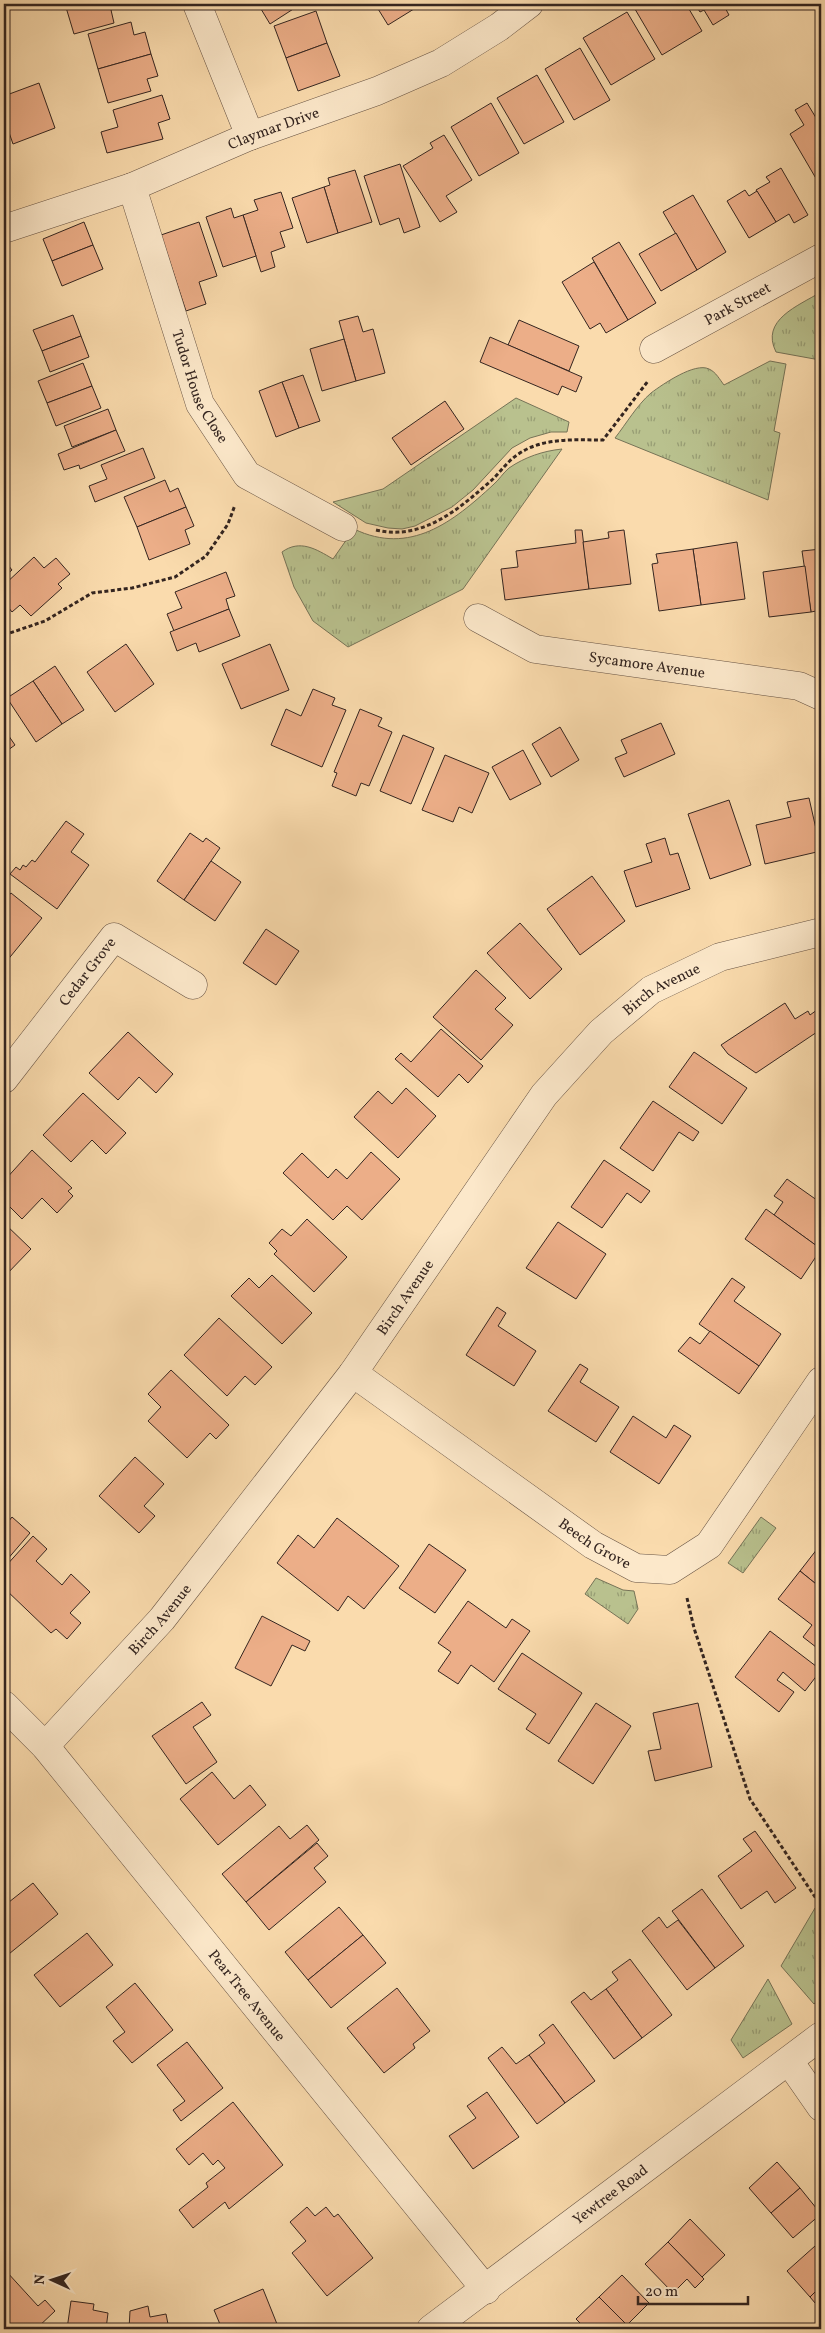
<svg xmlns="http://www.w3.org/2000/svg" width="825" height="2333" viewBox="0 0 825 2333" font-family="Vollkorn,serif">
  <style>
    .grass { fill: url(#grass-tufts); stroke: #767357 }
    .building { fill: #ecae88; stroke: #342520 }
    .lines { fill: none; stroke-linecap: round; stroke-linejoin: round }
    .minor-casing { stroke: #665243; stroke-width: 29 }
    .path { stroke: #342520; stroke-width: 3; stroke-dasharray: 4 2.5; stroke-linecap: butt }
    .minor { stroke: #fce8ca; stroke-width: 28 }
    .labels { text-anchor: middle; stroke-width: 4; stroke-linejoin: round; paint-order: stroke }
    .street-label { font-size: 15px; fill: #342520; stroke: #fce8ca }
  </style>
  <defs>
    <pattern id="grass-tufts" width="24" height="20" patternUnits="userSpaceOnUse" patternTransform="scale(1.25)"><rect width="24" height="20" fill="#b9c18e"/><path d="M3 7l-1-3M5 7V3M7 7l1-3M15 17l-1-3M17 17v-4M19 17l1-3" fill="none" stroke="#979d74"/></pattern>
  </defs>
  <rect width="100%" height="100%" fill="#fadbad"/>
  <filter id="stains"><feTurbulence type="fractalNoise" baseFrequency=".004" numOctaves="4"/><feColorMatrix values="0 0 0 0 .2 0 0 0 0 .09 0 0 0 0 .02 0 0 0 .5 -.17"/></filter>
  <radialGradient id="worn" r=".72"><stop offset=".6" stop-color="#630" stop-opacity="0"/><stop offset="1" stop-color="#630" stop-opacity=".3"/></radialGradient>
  <g class="grass">
    <path d="M821,292L820,360L776,352C760,320 798,306 821,292Z"/>
    <path d="M770,361L786,364L774,431L780,433L768,500L615,438C626,424 637,405 651,393C663,384 695,362 709,369C716,372 720,380 724,385Z"/>
    <polygon points="516,398 569,422 567,432 551,432 530,438 512,448 473,490 452,507 415,526 402,529 388,528 366,523 333,502 383,489"/>
    <path d="M562,449L463,589L348,647L313,621L294,587L282,552C300,539 316,549 333,559L354,529C410,556 453,522 493,485C499,480 503,473 509,468C525,457 543,451 562,449Z"/>
    <polygon points="761,1517 776,1528 743,1573 728,1563"/>
    <polygon points="596,1578 623,1590 634,1591 638,1609 628,1624 585,1594"/>
    <polygon points="815,1908 821,1912 821,1998 814,2004 781,1966"/>
    <polygon points="768,1979 792,2024 743,2058 731,2040"/>
  </g>
  <g class="building">
    <polygon points="65,4 123,4 124,6 111,10 114,23 74,34"/>
    <polygon points="258,4 301,4 270,24"/>
    <polygon points="375,4 422,4 388,25"/>
    <polygon points="632,4 686,4 702,31 662,55"/>
    <polygon points="695,4 723,4 729,15 713,25 704,10 700,12"/>
    <polygon points="316,11 327,43 286,58 274,26"/>
    <polygon points="627,12 655,59 611,85 583,38"/>
    <polygon points="131,22 134,35 145,32 151,54 98,69 88,34"/>
    <polygon points="327,43 340,76 298,91 286,58"/>
    <polygon points="580,48 610,100 574,120 545,69"/>
    <polygon points="151,54 158,76 147,79 151,91 108,103 98,69"/>
    <polygon points="537,75 564,122 524,144 497,98"/>
    <polygon points="39,83 55,128 13,144 4,118 4,96"/>
    <polygon points="162,95 170,119 158,123 163,139 107,153 101,132 118,127 113,110"/>
    <polygon points="491,103 519,153 479,176 451,127"/>
    <polygon points="807,103 821,126 821,187 790,134 804,125 795,110"/>
    <polygon points="444,135 472,180 446,196 457,212 440,222 403,166 433,148 430,143"/>
    <polygon points="400,164 420,227 404,233 399,218 380,225 364,176"/>
    <polygon points="781,168 808,215 794,223 789,214 776,222 756,190 770,182 766,177"/>
    <polygon points="355,170 372,222 338,233 324,187 330,185 328,178"/>
    <polygon points="324,187 338,233 307,243 292,198"/>
    <polygon points="745,190 749,196 757,191 776,222 749,238 727,201"/>
    <polygon points="281,192 293,228 280,232 285,247 271,252 275,267 261,272 243,215 258,210 254,200"/>
    <polygon points="693,195 726,252 697,270 663,212"/>
    <polygon points="231,208 234,218 243,215 256,256 223,267 206,217"/>
    <polygon points="84,222 93,245 52,261 43,239"/>
    <polygon points="199,222 217,276 199,282 206,304 186,311 161,235"/>
    <polygon points="676,233 697,270 661,291 639,254"/>
    <polygon points="619,242 656,303 628,320 592,258"/>
    <polygon points="93,245 103,269 62,286 52,261"/>
    <polygon points="594,262 628,320 606,333 600,323 590,329 562,282"/>
    <polygon points="73,315 81,336 42,351 33,330"/>
    <polygon points="358,316 363,332 373,329 385,373 356,381 339,321"/>
    <polygon points="519,320 579,346 569,371 508,345"/>
    <polygon points="81,336 89,357 50,372 42,351"/>
    <polygon points="490,337 582,377 576,392 562,386 558,395 480,362"/>
    <polygon points="344,339 356,381 322,391 310,349"/>
    <polygon points="83,363 92,386 47,403 38,381"/>
    <polygon points="303,375 320,421 299,428 282,382"/>
    <polygon points="282,382 299,428 276,437 259,391"/>
    <polygon points="92,386 101,408 56,426 47,403"/>
    <polygon points="445,401 464,429 411,465 392,438"/>
    <polygon points="108,409 116,430 72,447 64,426"/>
    <polygon points="116,430 125,451 80,469 79,465 64,470 58,454"/>
    <polygon points="143,448 155,478 95,502 89,486 107,479 101,465"/>
    <polygon points="165,480 170,492 178,488 186,507 137,527 124,497"/>
    <polygon points="186,507 194,526 185,530 190,544 149,560 137,527"/>
    <polygon points="575,530 582,530 589,589 505,600 501,569 518,567 516,551 576,543"/>
    <polygon points="624,530 631,584 589,589 583,542 609,538 608,532"/>
    <polygon points="737,542 745,599 701,605 693,549"/>
    <polygon points="693,549 701,605 659,611 652,564 658,563 656,554"/>
    <polygon points="821,549 821,610 811,612 802,551"/>
    <polygon points="34,557 44,568 56,558 70,574 58,584 62,588 31,616 20,605 12,612 4,602 4,585"/>
    <polygon points="4,560 12,570 4,577"/>
    <polygon points="805,566 811,612 769,617 763,572"/>
    <polygon points="226,572 235,596 226,599 229,609 174,631 167,614 182,608 175,592"/>
    <polygon points="229,609 240,636 199,652 196,643 177,651 170,632"/>
    <polygon points="126,644 154,684 115,712 87,672"/>
    <polygon points="270,644 289,690 241,709 222,664"/>
    <polygon points="55,666 84,710 62,724 33,681"/>
    <polygon points="33,681 62,724 36,742 7,698"/>
    <polygon points="313,689 335,698 332,705 346,710 322,767 271,745 286,709 301,716"/>
    <polygon points="360,709 382,718 378,726 392,732 369,786 361,783 356,796 332,786 337,773 334,772"/>
    <polygon points="661,723 675,754 624,777 615,758 627,753 621,740"/>
    <polygon points="560,727 579,760 551,777 532,744"/>
    <polygon points="4,729 15,745 4,753"/>
    <polygon points="403,735 434,748 411,804 380,791"/>
    <polygon points="523,750 541,784 510,800 492,767"/>
    <polygon points="445,755 489,773 472,813 459,807 453,822 422,810"/>
    <polygon points="809,798 821,851 765,864 756,825 791,817 787,802"/>
    <polygon points="729,800 751,865 710,879 688,814"/>
    <polygon points="66,821 84,834 71,852 89,865 57,909 10,874 16,867 20,870 23,865 26,867 32,860 35,862"/>
    <polygon points="190,833 203,842 206,838 220,848 184,900 157,881"/>
    <polygon points="665,838 670,855 678,853 690,889 636,907 624,871 652,862 646,844"/>
    <polygon points="211,861 241,882 215,921 184,900"/>
    <polygon points="592,876 625,921 580,955 547,909"/>
    <polygon points="11,893 42,918 6,962 4,960 4,901"/>
    <polygon points="520,923 562,969 530,999 487,953"/>
    <polygon points="266,929 299,951 276,985 243,963"/>
    <polygon points="476,970 506,998 495,1009 513,1025 481,1060 433,1017"/>
    <polygon points="785,1003 795,1019 808,1011 810,1015 821,1007 821,1032 820,1030 756,1073 728,1054 721,1045"/>
    <polygon points="441,1029 483,1066 468,1083 459,1074 438,1097 395,1059 401,1053 411,1062"/>
    <polygon points="128,1032 173,1074 156,1093 139,1077 118,1100 89,1073"/>
    <polygon points="694,1052 747,1088 722,1124 669,1087"/>
    <polygon points="406,1088 436,1116 398,1158 354,1117 378,1091 392,1104"/>
    <polygon points="83,1093 126,1133 106,1154 92,1140 71,1162 43,1135"/>
    <polygon points="653,1101 699,1132 693,1141 679,1132 653,1171 620,1148"/>
    <polygon points="32,1150 72,1188 68,1191 73,1196 57,1213 42,1198 22,1219 4,1201 4,1181"/>
    <polygon points="371,1152 400,1179 362,1220 347,1206 333,1220 283,1173 302,1153 328,1178 336,1169 347,1179"/>
    <polygon points="604,1160 650,1191 641,1203 627,1193 602,1228 571,1207"/>
    <polygon points="787,1179 821,1203 821,1249 774,1215 783,1202 774,1196"/>
    <polygon points="766,1209 821,1249 801,1279 745,1239"/>
    <polygon points="307,1219 347,1257 314,1292 274,1254 277,1251 269,1243 282,1229 291,1236"/>
    <polygon points="558,1222 606,1254 576,1299 526,1268"/>
    <polygon points="4,1223 31,1249 4,1277"/>
    <polygon points="272,1275 312,1313 282,1344 231,1296 249,1278 259,1288"/>
    <polygon points="732,1278 745,1287 734,1301 781,1334 759,1366 699,1324"/>
    <polygon points="497,1307 506,1313 498,1326 536,1351 514,1386 466,1355"/>
    <polygon points="219,1318 272,1367 255,1385 245,1376 227,1396 184,1355"/>
    <polygon points="710,1331 759,1366 739,1394 678,1351 690,1337 700,1344"/>
    <polygon points="580,1364 588,1369 580,1382 619,1407 596,1442 548,1411"/>
    <polygon points="171,1370 229,1425 216,1439 210,1433 187,1458 148,1421 161,1407 148,1394"/>
    <polygon points="633,1416 666,1438 674,1425 691,1436 659,1484 610,1452"/>
    <polygon points="135,1457 164,1484 144,1506 155,1516 139,1533 99,1496"/>
    <polygon points="12,1517 30,1533 6,1561 4,1559 4,1527"/>
    <polygon points="337,1518 399,1566 364,1609 348,1596 338,1611 277,1563 298,1535 314,1548"/>
    <polygon points="33,1536 47,1549 36,1561 62,1585 71,1574 90,1592 70,1613 81,1623 67,1639 56,1629 51,1633 4,1588 4,1568"/>
    <polygon points="429,1544 466,1570 435,1613 399,1588"/>
    <polygon points="821,1544 821,1588 800,1571"/>
    <polygon points="800,1571 821,1588 821,1651 803,1637 812,1625 778,1599"/>
    <polygon points="468,1601 506,1628 512,1619 530,1631 494,1682 471,1665 458,1684 438,1671 451,1652 438,1643"/>
    <polygon points="262,1616 310,1641 305,1651 292,1645 271,1686 235,1668"/>
    <polygon points="770,1631 821,1670 805,1691 783,1672 777,1680 794,1692 779,1712 735,1677"/>
    <polygon points="522,1653 582,1693 549,1744 526,1729 536,1714 498,1689"/>
    <polygon points="202,1702 211,1715 193,1727 217,1762 186,1784 152,1736"/>
    <polygon points="596,1703 631,1726 593,1784 558,1761"/>
    <polygon points="698,1703 712,1767 655,1781 648,1751 661,1749 653,1713"/>
    <polygon points="212,1772 234,1799 250,1785 266,1805 218,1845 180,1799"/>
    <polygon points="307,1825 319,1840 246,1902 222,1874 279,1826 290,1839"/>
    <polygon points="755,1831 796,1888 775,1903 767,1891 741,1909 718,1876 752,1851 743,1839"/>
    <polygon points="317,1843 328,1856 314,1868 326,1882 269,1930 246,1902"/>
    <polygon points="33,1883 58,1914 4,1958 4,1906"/>
    <polygon points="702,1889 744,1946 715,1968 672,1911"/>
    <polygon points="339,1907 363,1935 308,1980 285,1952"/>
    <polygon points="659,1917 667,1928 678,1920 715,1968 687,1990 642,1931"/>
    <polygon points="87,1933 113,1965 60,2007 34,1975"/>
    <polygon points="363,1935 386,1963 331,2008 308,1980"/>
    <polygon points="630,1959 672,2015 642,2038 606,1989 618,1980 612,1972"/>
    <polygon points="135,1983 173,2030 132,2063 113,2041 125,2032 106,2007"/>
    <polygon points="397,1988 430,2031 413,2044 415,2048 384,2073 347,2028"/>
    <polygon points="606,1989 642,2038 614,2059 571,2002 584,1992 591,2000"/>
    <polygon points="553,2024 595,2081 565,2103 529,2055 545,2043 539,2035"/>
    <polygon points="187,2042 223,2088 181,2121 173,2110 185,2101 157,2065"/>
    <polygon points="502,2047 516,2064 529,2055 565,2103 537,2124 488,2058"/>
    <polygon points="487,2092 519,2137 473,2169 449,2136 476,2118 467,2106"/>
    <polygon points="233,2102 283,2165 229,2209 225,2202 193,2228 179,2210 208,2187 206,2183 225,2168 218,2160 213,2165 203,2153 189,2165 176,2149"/>
    <polygon points="777,2162 800,2188 771,2213 749,2188"/>
    <polygon points="800,2188 821,2214 793,2238 771,2213"/>
    <polygon points="307,2207 315,2216 326,2207 334,2217 338,2214 373,2258 327,2296 292,2253 306,2241 290,2222"/>
    <polygon points="690,2219 725,2255 702,2277 668,2242"/>
    <polygon points="668,2242 704,2279 695,2288 687,2279 673,2293 645,2264"/>
    <polygon points="815,2246 821,2253 821,2286 810,2297 787,2271"/>
    <polygon points="6,2271 38,2306 45,2300 55,2311 36,2329 4,2329 4,2273"/>
    <polygon points="622,2275 649,2303 627,2325 599,2297"/>
    <polygon points="821,2286 821,2310 810,2297"/>
    <polygon points="263,2289 279,2329 222,2329 214,2310"/>
    <polygon points="599,2297 627,2325 623,2329 586,2329 576,2319"/>
    <polygon points="71,2301 94,2304 93,2310 108,2313 106,2329 67,2329"/>
    <polygon points="148,2306 150,2317 166,2314 169,2329 129,2329 130,2311"/>
  </g>
  <g class="lines">
    <defs>
      <g id="minor">
        <polyline points="197,4 250,136"/>
        <path id="s1" d="M132,187L200,404L247,475L343,527"/>
        <path id="s2" d="M4,229L132,187L250,136L377,91L441,63L499,27L529,4"/>
        <path id="s3" d="M654,349L821,258"/>
        <path id="s4" d="M478,618L535,649L799,686L821,696"/>
        <path id="s5" d="M4,1079L114,937L193,985"/>
        <path id="s6" d="M353,1373L593,1545L636,1568L670,1570L709,1545L821,1381"/>
        <path id="s7" d="M4,1705L45,1746L486,2290"/>
        <path id="s8" d="M45,1746L162,1619L353,1373L544,1095L601,1032L651,990L720,957L821,932"/>
        <polyline points="789,2061 821,2107"/>
        <path id="s9" d="M431,2329L821,2036"/>
      </g>
    </defs>
    <use href="#minor" class="minor-casing"/>
    <g class="path">
      <path d="M376,530C423,541 459,509 493,479C501,471 508,461 517,455C542,437 574,440 603,440L648,381"/>
      <polyline points="4,635 45,621 92,593 132,588 175,577 206,556 228,524 235,505"/>
      <polyline points="687,1598 694,1628 750,1799 821,1906"/>
    </g>
    <use href="#minor" class="minor"/>
  </g>
  <g class="labels">
    <g class="street-label">
      <text dy="5" stroke="none"><textPath href="#s2" startOffset="288">Claymar Drive</textPath></text>
      <text dy="5" stroke="none"><textPath href="#s3" startOffset="95">Park Street</textPath></text>
      <text dy="5" stroke="none"><textPath href="#s1" startOffset="211">Tudor House Close</textPath></text>
      <text dy="5" stroke="none"><textPath href="#s4" startOffset="178">Sycamore Avenue</textPath></text>
      <text dy="5" stroke="none"><textPath href="#s5" startOffset="136">Cedar Grove</textPath></text>
      <text dy="5" stroke="none"><textPath href="#s8" startOffset="981">Birch Avenue</textPath></text>
      <text dy="5" stroke="none"><textPath href="#s8" startOffset="576">Birch Avenue</textPath></text>
      <text dy="5" stroke="none"><textPath href="#s6" startOffset="296">Beech Grove</textPath></text>
      <text dy="5" stroke="none"><textPath href="#s8" startOffset="171">Birch Avenue</textPath></text>
      <text dy="5" stroke="none"><textPath href="#s7" startOffset="379">Pear Tree Avenue</textPath></text>
      <text dy="5" stroke="none"><textPath href="#s9" startOffset="224">Yewtree Road</textPath></text>
    </g>
  </g>
  <rect width="825" height="2333" fill="none" stroke="#fadbad" stroke-width="20"/>
  <rect x="5" y="5" width="815" height="2323" fill="none" stroke="#342520" stroke-width="2.5"/>
  <rect x="10" y="10" width="805" height="2313" fill="none" stroke="#342520"/>
  <g transform="translate(52 2280) rotate(273)" stroke="#fce8ca" stroke-width="4" paint-order="stroke">
  <path d="M0-4L9 19L0 12L-9 19Z" fill="#342520"/>
  <text y="-8" font-size="14" font-weight="bold" text-anchor="middle" fill="#342520">N</text>
  </g>
  <path d="M638 2296v8h110v-8" fill="none" stroke="#342520" stroke-width="2.5"/>
  <text x="645" y="2296" font-size="15" fill="#342520" stroke="#fce8ca" stroke-width="4" paint-order="stroke">20 m</text>
  <rect width="100%" height="100%" filter="url(#stains)"/>
  <rect width="100%" height="100%" fill="url(#worn)"/>
</svg>
